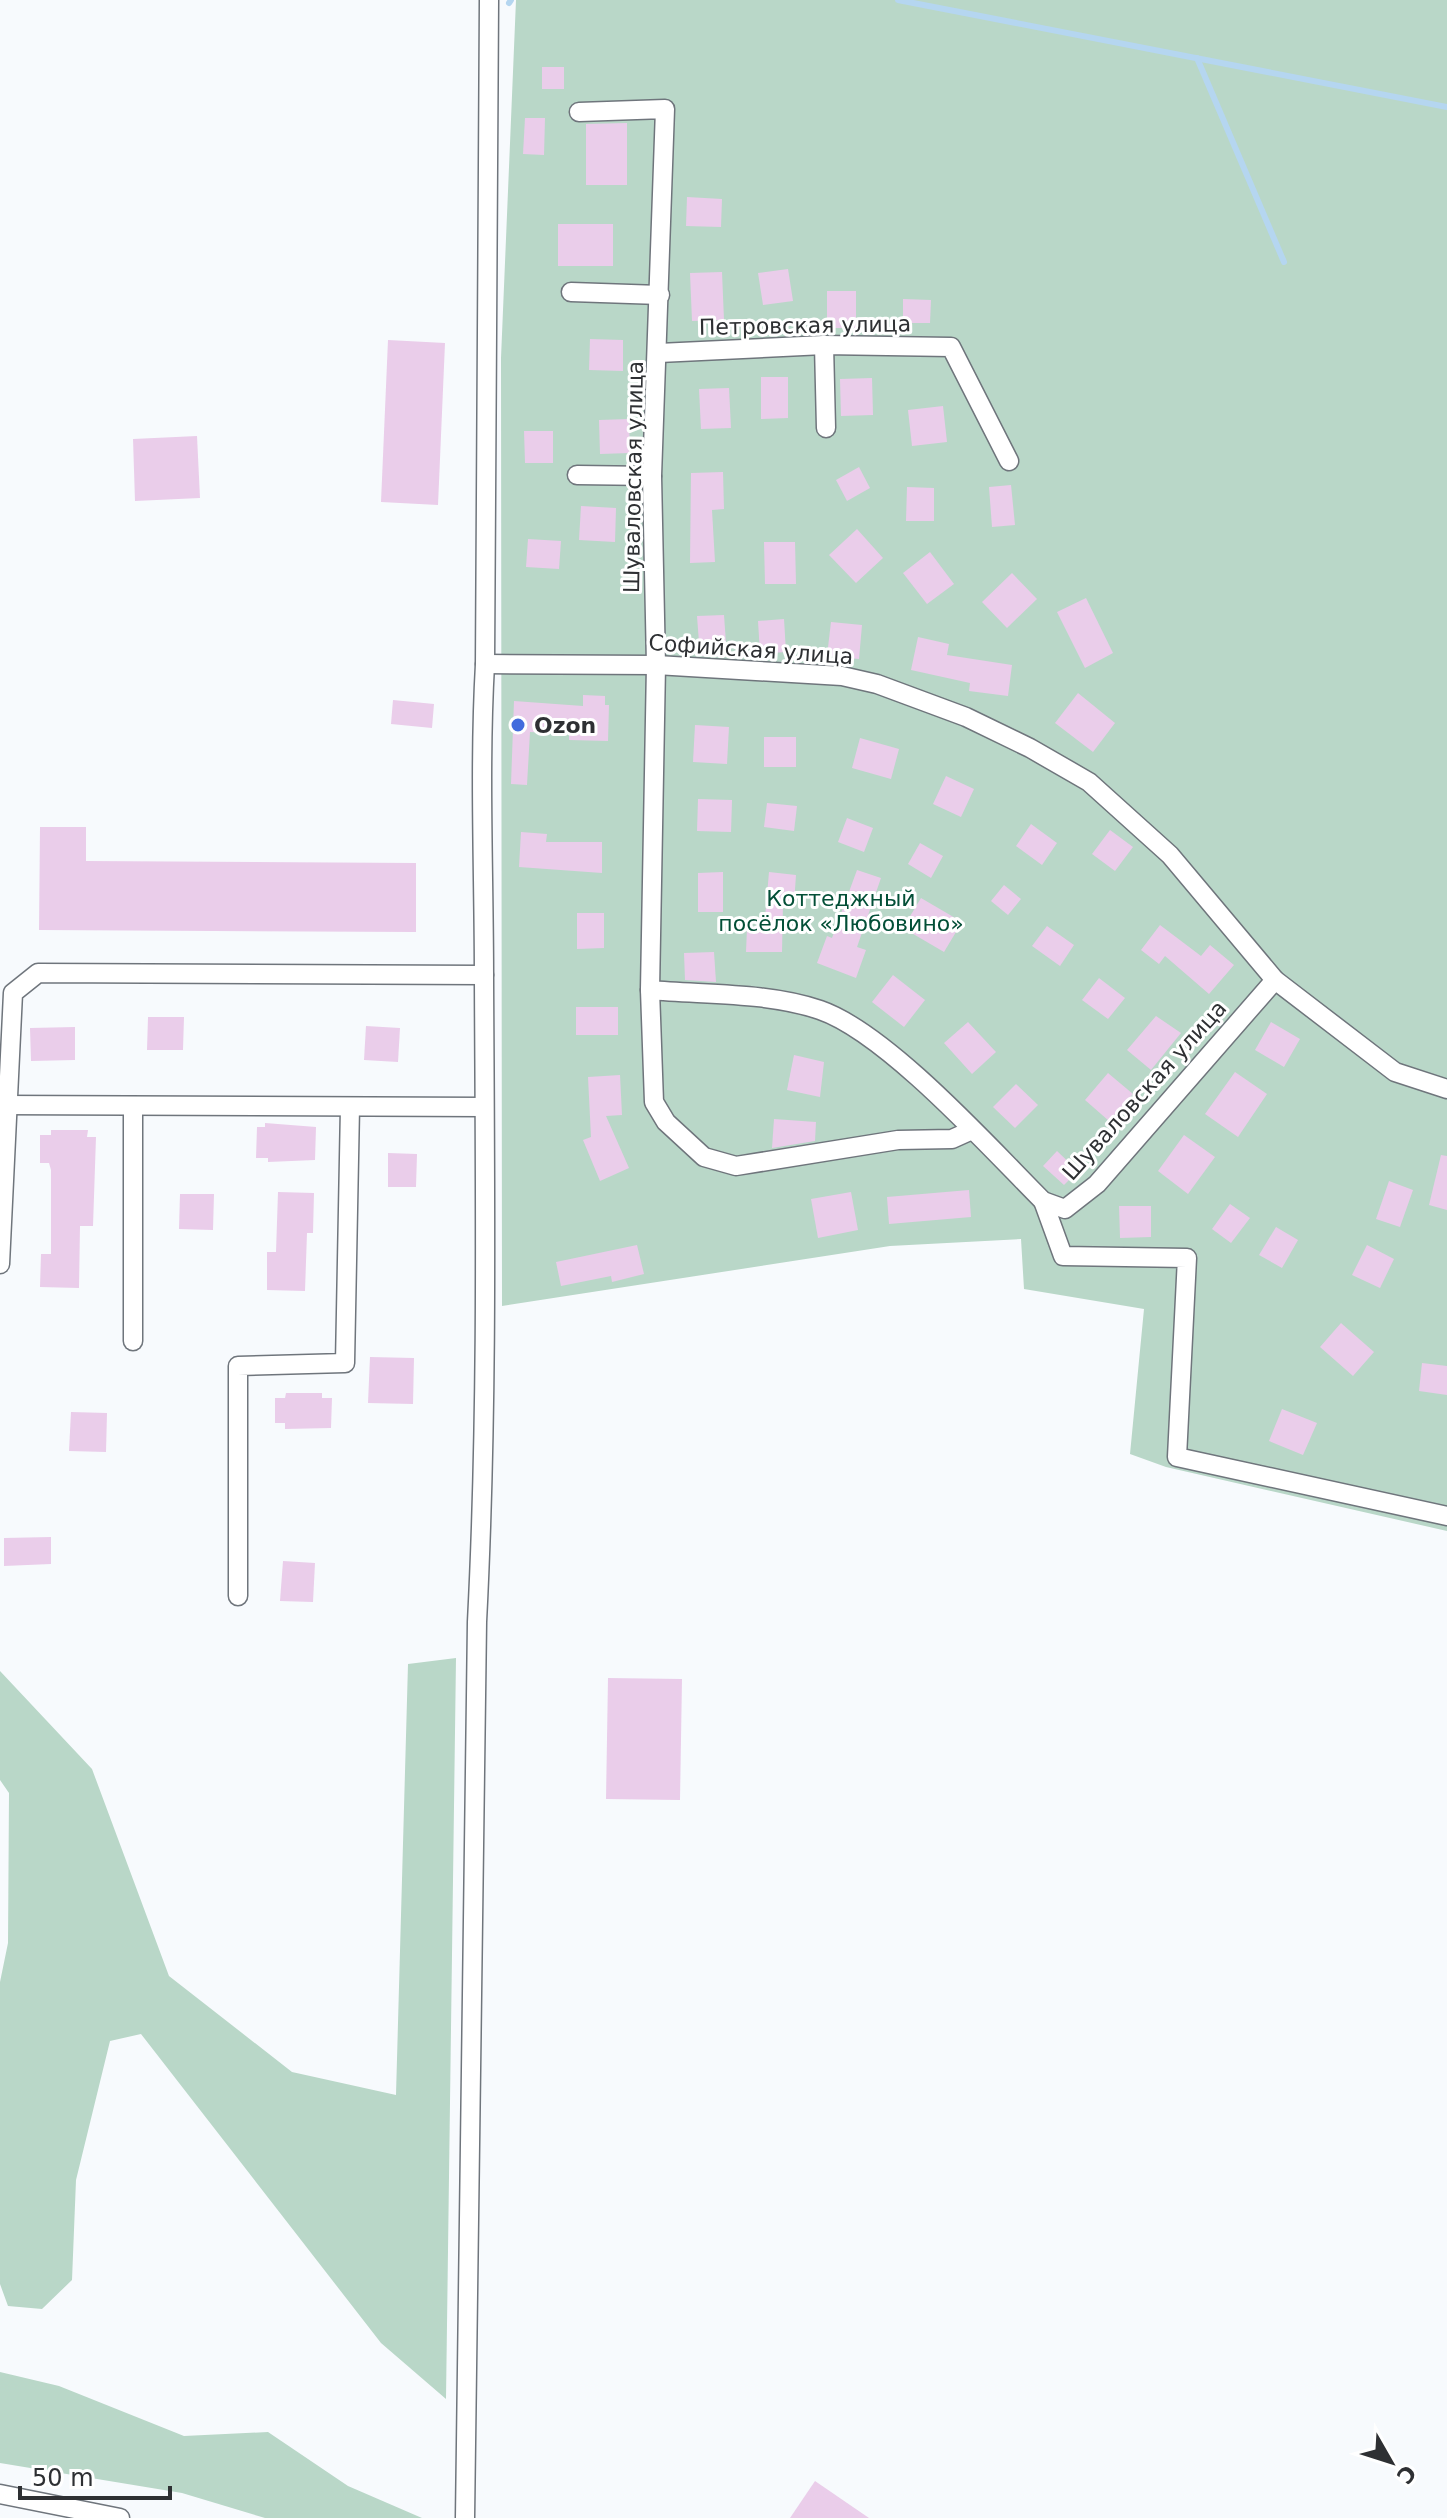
<svg xmlns="http://www.w3.org/2000/svg" width="1447" height="2518" viewBox="0 0 1447 2518" font-family="'DejaVu Sans',sans-serif">
  <style>
    .green { fill: #b9d7c8 }
    .lines { fill: none; stroke-linecap: round; stroke-linejoin: round }
    .stream { stroke: #b5d6f0; stroke-width: 6 }
    .building { fill: #eacdea }
    .street-casing { stroke: #6f757c; stroke-width: 21 }
    .street { stroke: #fff; stroke-width: 18 }
    .poi-dot { fill: #426bdd; stroke: #fff; stroke-width: 3 }
    .labels { text-anchor: middle; stroke-width: 6; stroke-linejoin: round; paint-order: stroke }
    .street-label { font-size: 22px; fill: #2e3033; stroke: #fff }
    .poi-label { font-size: 22px; font-weight: bold; fill: #2e3033; stroke: #fff; text-anchor: start }
    .park-label { font-size: 22px; fill: #034f37; stroke: #fff }
  </style>
  <rect width="100%" height="100%" fill="#f7fafd"/>
  <g class="green">
    <polygon points="516,0 1447,0 1447,1531 1166,1467 1130,1454 1144,1309 1024,1289 1021,1239 890,1246 502,1306 501,358"/>
    <polygon points="456,1658 446,2399 381,2343 141,2034 110,2041 76,2180 72,2280 42,2309 8,2306 0,2284 0,1982 8,1943 9,1793 0,1780 0,1671 92,1769 169,1976 292,2072 396,2095 408,1664"/>
    <polygon points="0,2372 59,2386 184,2436 268,2432 348,2486 422,2518 265,2518 182,2493 0,2463"/>
  </g>
  <g class="lines">
    <g class="stream">
      <polyline points="898,0 1447,107"/>
      <polyline points="509,3 511,0"/>
      <polyline points="1197,58 1284,262"/>
    </g>
  </g>
  <g class="building">
    <rect x="542" y="67" width="22" height="22"/>
    <polygon points="525,118 545,118 544,155 523,154"/>
    <polygon points="627,123 627,185 586,185 586,124"/>
    <polygon points="687,197 722,199 721,227 686,226"/>
    <rect x="558" y="224" width="55" height="42"/>
    <polygon points="788,269 793,301 763,305 758,273"/>
    <polygon points="722,272 724,320 692,321 690,273"/>
    <rect x="827" y="291" width="29" height="37"/>
    <polygon points="903,299 931,300 930,323 903,323"/>
    <polygon points="590,339 623,340 623,371 589,370"/>
    <polygon points="388,340 445,343 438,505 381,502"/>
    <polygon points="761,377 788,377 788,418 761,419"/>
    <polygon points="872,378 873,415 841,416 840,379"/>
    <polygon points="729,388 731,428 701,429 699,389"/>
    <polygon points="943,406 947,442 912,446 908,410"/>
    <polygon points="629,419 630,453 600,454 599,420"/>
    <polygon points="524,431 553,431 553,463 525,463"/>
    <polygon points="197,436 200,498 135,501 133,439"/>
    <polygon points="859,467 870,488 847,501 836,480"/>
    <polygon points="723,472 724,509 712,510 715,562 690,563 691,473"/>
    <polygon points="1011,485 1015,525 992,527 989,487"/>
    <polygon points="907,487 934,488 934,521 906,521"/>
    <polygon points="581,506 616,508 615,542 579,540"/>
    <polygon points="857,529 883,558 856,583 829,555"/>
    <polygon points="528,539 561,541 559,569 526,567"/>
    <polygon points="764,542 795,542 796,584 765,584"/>
    <polygon points="930,552 954,584 927,604 903,573"/>
    <polygon points="1012,573 1037,599 1007,628 982,602"/>
    <polygon points="1086,598 1113,653 1085,668 1057,612"/>
    <polygon points="724,615 727,657 700,656 697,616"/>
    <polygon points="784,619 786,652 760,654 758,621"/>
    <polygon points="831,622 862,625 859,659 827,656"/>
    <polygon points="918,637 949,644 947,655 1012,665 1008,696 969,691 970,683 911,670"/>
    <polygon points="1078,693 1115,723 1093,752 1055,723"/>
    <polygon points="583,695 605,696 605,705 609,705 608,741 569,740 569,734 530,732 527,785 511,784 514,701 583,706"/>
    <polygon points="393,700 434,704 432,728 391,724"/>
    <polygon points="695,725 729,727 727,764 693,762"/>
    <rect x="764" y="737" width="32" height="30"/>
    <polygon points="860,738 899,749 891,779 852,768"/>
    <polygon points="946,776 974,789 961,817 933,804"/>
    <polygon points="698,799 732,800 731,832 697,831"/>
    <polygon points="767,803 797,806 794,831 764,827"/>
    <polygon points="847,818 873,828 864,852 838,842"/>
    <polygon points="1031,824 1057,843 1042,865 1016,846"/>
    <polygon points="40,827 86,827 86,861 416,863 416,932 39,930"/>
    <polygon points="1110,830 1133,847 1115,871 1092,854"/>
    <polygon points="521,832 547,834 546,842 602,842 602,873 519,867"/>
    <polygon points="920,843 943,856 931,878 908,864"/>
    <polygon points="857,870 881,878 857,947 866,950 856,978 817,963 827,936 832,938"/>
    <polygon points="723,872 723,912 698,912 698,873"/>
    <polygon points="769,872 796,875 794,904 783,903 782,952 746,952 747,928 764,929"/>
    <polygon points="1004,885 1021,899 1008,915 991,901"/>
    <polygon points="921,898 962,922 944,952 903,928"/>
    <polygon points="577,913 604,913 604,948 577,949"/>
    <polygon points="1160,925 1201,956 1210,945 1234,965 1209,994 1165,956 1159,964 1141,950"/>
    <polygon points="1047,926 1074,945 1060,966 1032,946"/>
    <polygon points="714,952 716,982 685,980 684,953"/>
    <polygon points="893,975 925,1000 904,1027 872,1002"/>
    <polygon points="1099,978 1125,998 1108,1019 1082,1000"/>
    <rect x="576" y="1007" width="42" height="28"/>
    <polygon points="1156,1016 1181,1033 1151,1070 1127,1050"/>
    <polygon points="148,1017 184,1017 183,1050 147,1050"/>
    <polygon points="968,1022 996,1052 972,1074 944,1043"/>
    <polygon points="1271,1022 1300,1039 1284,1067 1255,1050"/>
    <polygon points="366,1026 400,1028 398,1062 364,1060"/>
    <polygon points="75,1027 75,1060 31,1061 30,1028"/>
    <polygon points="794,1055 824,1062 820,1097 787,1090"/>
    <polygon points="1235,1072 1267,1094 1238,1137 1205,1114"/>
    <polygon points="1108,1073 1133,1094 1109,1121 1085,1100"/>
    <polygon points="620,1075 622,1115 606,1116 629,1168 600,1181 583,1140 591,1137 588,1077"/>
    <polygon points="1016,1084 1038,1105 1015,1128 993,1107"/>
    <polygon points="774,1119 816,1122 815,1141 772,1148"/>
    <polygon points="265,1123 316,1127 315,1160 268,1162 268,1158 256,1158 257,1127 265,1127"/>
    <polygon points="51,1130 88,1130 87,1137 96,1137 93,1226 80,1226 79,1288 40,1287 41,1254 51,1254 51,1170 49,1163 40,1163 40,1135 51,1135"/>
    <polygon points="1184,1135 1215,1157 1188,1194 1158,1171"/>
    <polygon points="1057,1151 1078,1171 1064,1185 1043,1166"/>
    <polygon points="388,1153 417,1154 416,1187 388,1187"/>
    <polygon points="1441,1155 1447,1156 1447,1210 1429,1205"/>
    <polygon points="1389,1181 1413,1190 1400,1227 1376,1219"/>
    <polygon points="969,1190 971,1217 889,1224 887,1197"/>
    <polygon points="278,1192 314,1193 313,1233 307,1233 305,1291 267,1290 267,1252 276,1252"/>
    <polygon points="851,1192 858,1230 818,1238 811,1199"/>
    <polygon points="180,1194 214,1194 213,1230 179,1229"/>
    <polygon points="1230,1204 1250,1218 1231,1243 1212,1229"/>
    <polygon points="1119,1206 1151,1206 1151,1237 1120,1238"/>
    <polygon points="1276,1227 1298,1240 1282,1268 1259,1255"/>
    <polygon points="637,1245 644,1274 612,1282 611,1276 561,1286 556,1262"/>
    <polygon points="1367,1245 1394,1259 1380,1288 1352,1275"/>
    <polygon points="1341,1323 1374,1352 1353,1376 1320,1347"/>
    <polygon points="370,1357 414,1358 413,1404 368,1403"/>
    <polygon points="1422,1363 1447,1366 1447,1395 1419,1391"/>
    <polygon points="286,1393 322,1393 322,1398 332,1398 331,1428 285,1429 285,1423 275,1423 275,1398 285,1398"/>
    <polygon points="1282,1409 1317,1423 1303,1455 1269,1441"/>
    <polygon points="71,1412 107,1413 106,1452 69,1451"/>
    <polygon points="51,1537 51,1564 4,1566 4,1538"/>
    <polygon points="283,1561 315,1563 313,1602 280,1601"/>
    <polygon points="608,1678 682,1679 680,1800 606,1799"/>
    <polygon points="815,2481 869,2518 790,2518"/>
  </g>
  <g class="lines">
    <defs>
      <g id="street">
        <polyline points="579,112 665,109 652,476 656,665 650,990 654,1102 666,1122 704,1157 736,1166 898,1140 952,1139 972,1130"/>
        <polyline points="571,292 660,295"/>
        <polyline points="824,345 826,428"/>
        <polyline points="659,353 824,345 951,347 1009,461"/>
        <polyline points="577,475 652,476"/>
        <polyline points="485,664 656,665 842,676 877,684 966,717 1030,748 1089,782 1170,855 1275,980 1395,1072 1447,1089"/>
        <path d="M650,990C704,995 768,992 820,1010C887,1033 991,1149 1043,1201L1065,1209L1097,1184L1275,980"/>
        <polyline points="0,1105 484,1107"/>
        <polyline points="133,1106 133,1341"/>
        <polyline points="1043,1201 1063,1256 1187,1258 1177,1457 1447,1516"/>
        <polyline points="0,1264 13,993 38,973 484,975"/>
        <polyline points="238,1596 238,1366 345,1363 350,1107"/>
        <polyline points="0,2494 120,2518"/>
        <path d="M465,2518L477,1622C488,1408 485,1193 484,979C484,874 479,769 485,664L489,0"/>
      </g>
    </defs>
    <use href="#street" class="street-casing"/>
    <use href="#street" class="street"/>
  </g>
  <circle class="poi-dot" cx="518" cy="725" r="8"/>
  <g class="labels">
    <g class="street-label">
      <text transform="translate(805 325) rotate(-1)" y="8">Петровская улица</text>
      <text transform="translate(633 477) rotate(-89)" y="8">Шуваловская улица</text>
      <text transform="translate(751 649) rotate(4)" y="8">Софийская улица</text>
      <text transform="translate(1144 1090) rotate(-48)" y="8">Шуваловская улица</text>
    </g>
    <g class="poi-label">
      <text x="534" y="733">Ozon</text>
    </g>
    <g class="park-label">
      <text x="841" y="906">Коттеджный<tspan x="841" dy="25">посёлок «Любовино»</tspan></text>
    </g>
  </g>
  <g transform="translate(1391 2462) rotate(129)" stroke="#ffffff" stroke-width="6" paint-order="stroke">
  <path d="M0-6L14 30L0 20L-14 30Z" fill="#2e3033"/>
  <text y="-12" font-size="22" font-weight="bold" text-anchor="middle" fill="#2e3033">С</text>
  </g>
  <path d="M20 2486v12h150v-12" fill="none" stroke="#2e3033" stroke-width="4"/>
  <text x="32" y="2486" font-size="24" fill="#2e3033" stroke="#ffffff" stroke-width="6" paint-order="stroke">50 m</text>
</svg>
